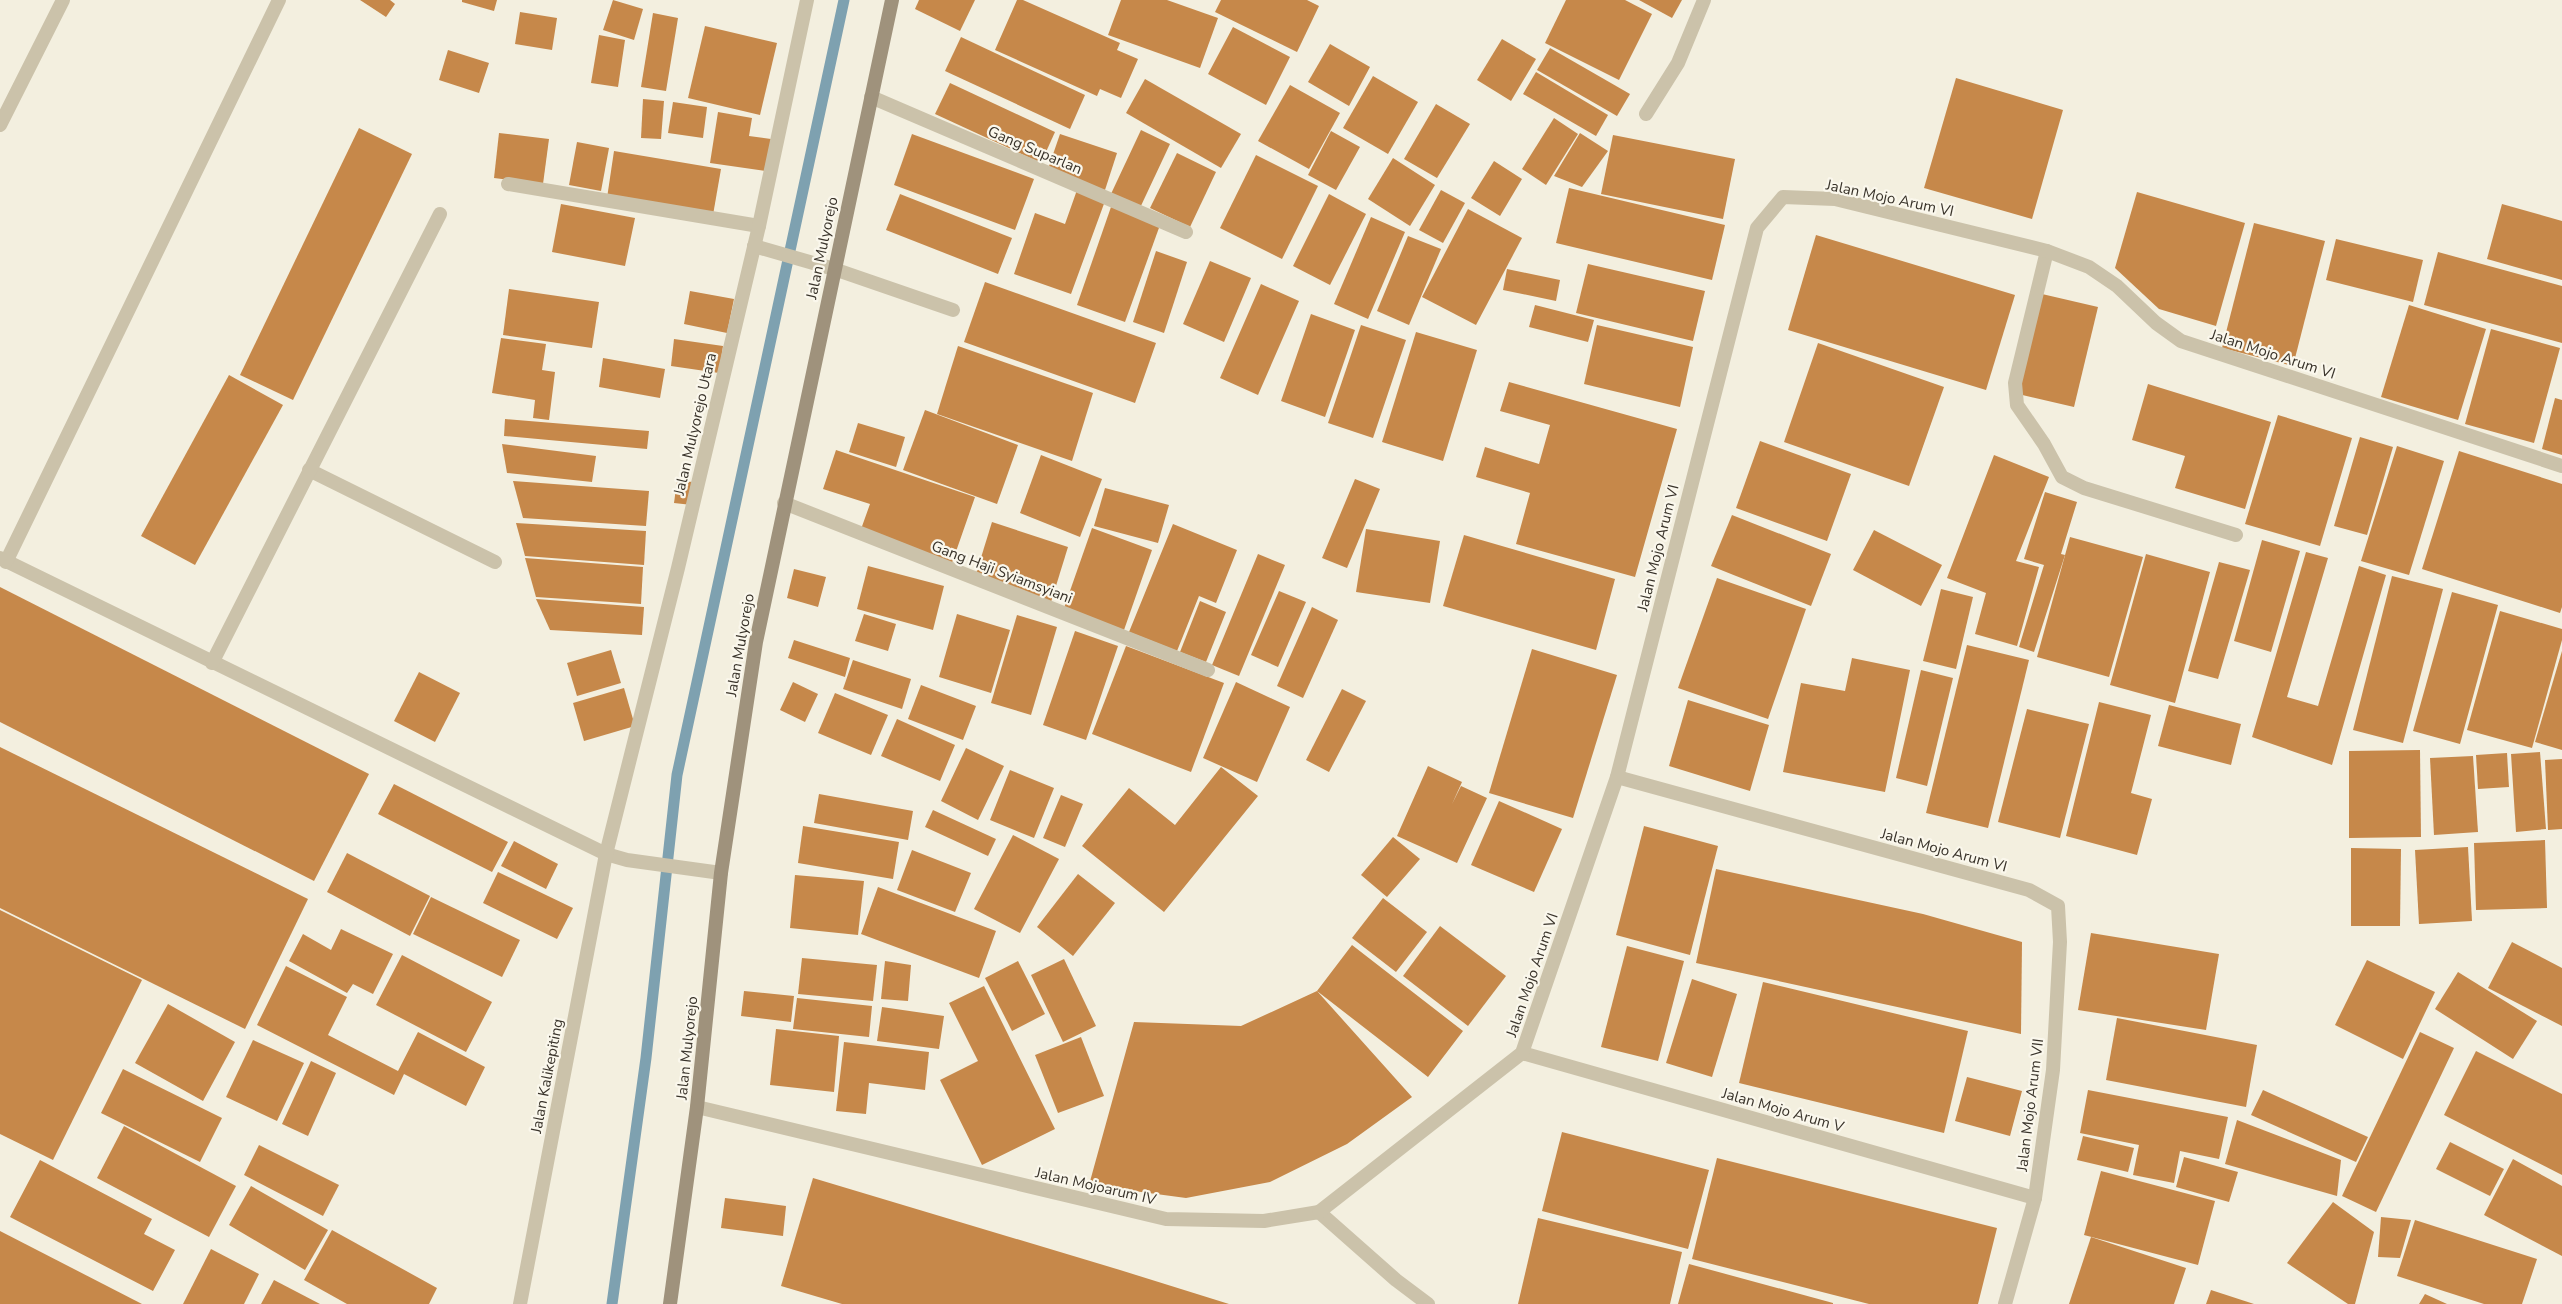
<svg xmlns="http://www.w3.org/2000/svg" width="2562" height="1304" viewBox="0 0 2562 1304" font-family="'Nunito Sans',sans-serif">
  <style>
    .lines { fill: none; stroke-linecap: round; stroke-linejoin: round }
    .stream { stroke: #7ea1b0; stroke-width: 11 }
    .building { fill: #c6884a }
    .service { stroke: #cbc2aa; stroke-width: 14 }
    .minor { stroke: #cbc2aa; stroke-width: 14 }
    .secondary { stroke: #9f927c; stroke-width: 14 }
    .labels { text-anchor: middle; stroke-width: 4.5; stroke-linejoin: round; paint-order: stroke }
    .street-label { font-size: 15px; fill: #39332a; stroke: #faf7ec }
  </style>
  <rect width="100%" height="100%" fill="#f3efdf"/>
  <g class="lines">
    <polyline class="stream" points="612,1304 646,1058 677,775 844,0"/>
  </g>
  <g class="building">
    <polygon points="360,0 390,0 395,4 386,17"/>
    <polygon points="462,0 497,0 494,11 462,2"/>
    <polygon points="613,0 643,9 634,40 603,30"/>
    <polygon points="919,0 975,0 960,31 915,9"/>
    <polygon points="1017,0 1023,0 1120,43 1117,50 1138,59 1121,98 1100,89 1097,96 995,50"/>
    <polygon points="1121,0 1167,0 1218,18 1200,68 1108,35"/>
    <polygon points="1221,0 1307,0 1319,6 1297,52 1215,12"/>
    <polygon points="1566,0 1625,0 1652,14 1619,80 1545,43"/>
    <polygon points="1639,0 1682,0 1672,18"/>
    <polygon points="520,12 557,18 552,50 515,44"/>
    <polygon points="653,13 678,18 666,91 641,87"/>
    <polygon points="705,26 777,43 760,115 688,98"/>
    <polygon points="1233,27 1290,57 1266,105 1208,74"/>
    <polygon points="599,35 625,40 618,87 591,83"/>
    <polygon points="961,37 1085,95 1070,129 945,71"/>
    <polygon points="1502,39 1536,59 1511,101 1477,80"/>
    <polygon points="1330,44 1370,67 1349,106 1308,82"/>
    <polygon points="1550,48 1630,94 1617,116 1537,70"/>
    <polygon points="448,50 489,63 479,93 439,80"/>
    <polygon points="1536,72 1608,115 1596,136 1523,94"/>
    <polygon points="1373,76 1418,102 1388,154 1343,128"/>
    <polygon points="1956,78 2063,110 2032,219 1924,188"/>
    <polygon points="1145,79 1241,134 1221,168 1126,113"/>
    <polygon points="950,83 1055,132 1041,163 935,114"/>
    <polygon points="1290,85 1340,113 1309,169 1258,141"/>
    <polygon points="643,99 664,101 661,139 641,138"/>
    <polygon points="673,102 707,107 703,138 668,133"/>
    <polygon points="1436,104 1470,124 1437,178 1404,159"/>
    <polygon points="718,112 752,118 749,136 771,139 766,171 710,163"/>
    <polygon points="1554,118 1578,134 1546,185 1522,169"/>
    <polygon points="359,128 412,154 293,400 240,375"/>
    <polygon points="1141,130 1170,144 1139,210 1110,196"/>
    <polygon points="1331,131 1360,147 1336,190 1308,175"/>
    <polygon points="499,133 549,139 543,184 494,178"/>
    <polygon points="1580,133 1608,151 1582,187 1554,176"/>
    <polygon points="912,134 1034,179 1015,230 894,185"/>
    <polygon points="1060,134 1117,153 1105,190 1047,172"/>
    <polygon points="1613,135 1735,159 1723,219 1601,194"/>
    <polygon points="577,142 609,148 601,191 569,185"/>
    <polygon points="614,151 721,169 713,215 607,198"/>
    <polygon points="1177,153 1216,172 1190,227 1150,208"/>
    <polygon points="1256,155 1318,186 1282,259 1220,228"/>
    <polygon points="1393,158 1435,185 1410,226 1368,199"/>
    <polygon points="1494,161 1522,179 1500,216 1471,198"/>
    <polygon points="1569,188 1725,225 1712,280 1556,243"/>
    <polygon points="1077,190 1105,201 1071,294 1014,274 1035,213 1065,224"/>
    <polygon points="1441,190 1465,203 1443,243 1419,230"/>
    <polygon points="2137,192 2245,223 2216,326 2159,309 2115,268"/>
    <polygon points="900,194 1012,238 998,274 886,230"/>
    <polygon points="1329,194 1366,214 1330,285 1293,266"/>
    <polygon points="561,204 635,218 625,266 552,252"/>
    <polygon points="2502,204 2562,221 2562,280 2487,259"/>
    <polygon points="1111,207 1160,225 1125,322 1077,305"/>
    <polygon points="1468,209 1522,238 1476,325 1422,297"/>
    <polygon points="1371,217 1405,232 1368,319 1334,304"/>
    <polygon points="2254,223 2325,241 2293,366 2222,348"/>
    <polygon points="1816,235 2015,295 1986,390 1788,330"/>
    <polygon points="1408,236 1441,249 1409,325 1377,311"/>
    <polygon points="2336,239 2423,260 2413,302 2326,280"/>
    <polygon points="1156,251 1187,262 1164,333 1133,322"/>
    <polygon points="2438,252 2562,286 2562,343 2424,305"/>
    <polygon points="1210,261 1251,278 1224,342 1183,324"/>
    <polygon points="1588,264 1705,291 1693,341 1576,313"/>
    <polygon points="1507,269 1560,280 1556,301 1503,290"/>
    <polygon points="985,282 1156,343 1135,403 964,342"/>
    <polygon points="1261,284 1299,301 1258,395 1220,378"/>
    <polygon points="509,289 599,302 592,348 503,335"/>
    <polygon points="690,291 734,299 727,333 684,324"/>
    <polygon points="2042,294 2098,307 2074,407 2018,394"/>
    <polygon points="1535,305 1594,320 1588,342 1529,327"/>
    <polygon points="2409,305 2486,329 2458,420 2381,397"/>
    <polygon points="1311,314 1355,330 1325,417 1281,401"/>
    <polygon points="1361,325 1406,340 1373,438 1328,423"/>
    <polygon points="1597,325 1693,347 1680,407 1584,384"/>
    <polygon points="2491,329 2560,348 2534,443 2465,424"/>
    <polygon points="1416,332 1477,350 1443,461 1382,442"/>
    <polygon points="501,338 546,344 542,370 555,372 549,420 533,418 535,400 492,393"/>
    <polygon points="674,339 723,346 719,373 671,366"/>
    <polygon points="1818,343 1944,387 1909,486 1784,442"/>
    <polygon points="958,346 1093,393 1072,461 937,414"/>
    <polygon points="603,358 665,369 660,398 599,387"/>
    <polygon points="229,375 283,405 195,565 141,536"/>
    <polygon points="1509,382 1677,429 1635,577 1516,544 1530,493 1476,477 1485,447 1539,464 1550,425 1500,411"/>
    <polygon points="2148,384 2271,422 2245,509 2175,488 2185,456 2132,440"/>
    <polygon points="2555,398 2562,400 2562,455 2542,449"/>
    <polygon points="925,410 1018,445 997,504 903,470"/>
    <polygon points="2278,415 2352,438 2320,546 2245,524"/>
    <polygon points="505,419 649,431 647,449 504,436"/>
    <polygon points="858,423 905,437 896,467 849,452"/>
    <polygon points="2360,437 2393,447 2367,535 2334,526"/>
    <polygon points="1760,441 1851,474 1827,541 1736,508"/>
    <polygon points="502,444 596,456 592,482 507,473"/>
    <polygon points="2397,446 2444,461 2409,575 2361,561"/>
    <polygon points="836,450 975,497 952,563 860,532 870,504 823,489"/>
    <polygon points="2459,451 2562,484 2562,607 2560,613 2422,569"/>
    <polygon points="1041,455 1102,479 1080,537 1020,513"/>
    <polygon points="1994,455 2049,477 2016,561 2039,567 2017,646 1975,634 1986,593 1947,578"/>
    <polygon points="1355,479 1380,489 1347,568 1322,558"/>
    <polygon points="513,481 649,491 646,526 523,518"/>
    <polygon points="677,481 694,482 692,505 674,503"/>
    <polygon points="1105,488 1169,505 1158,543 1094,526"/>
    <polygon points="2045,492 2077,502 2061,554 2065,555 2034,652 2019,647 2044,565 2024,559"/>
    <polygon points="1732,515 1831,554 1811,606 1711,566"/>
    <polygon points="992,522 1068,547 1051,602 975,577"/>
    <polygon points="516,523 646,531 644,565 525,556"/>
    <polygon points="1173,524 1237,550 1216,603 1199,596 1177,651 1129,632"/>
    <polygon points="1092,528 1152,550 1124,630 1064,608"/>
    <polygon points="1366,529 1440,541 1430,603 1356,592"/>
    <polygon points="1874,530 1942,565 1921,606 1853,570"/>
    <polygon points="1464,535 1615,579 1596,650 1443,606"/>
    <polygon points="2070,537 2143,557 2109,677 2037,657"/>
    <polygon points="2262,540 2300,551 2271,652 2234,641"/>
    <polygon points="2306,552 2328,558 2287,697 2318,706 2359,566 2386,575 2332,765 2252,737"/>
    <polygon points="1258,554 1285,565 1239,676 1212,665"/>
    <polygon points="2146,554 2210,572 2175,703 2110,685"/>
    <polygon points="525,558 643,567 641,604 536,597"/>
    <polygon points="2219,562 2250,570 2218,679 2188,671"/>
    <polygon points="868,566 944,586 933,630 857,609"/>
    <polygon points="794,569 826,577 818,607 787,598"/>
    <polygon points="2392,576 2443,589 2403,743 2353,730"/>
    <polygon points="1717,578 1806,609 1768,719 1678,688"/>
    <polygon points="0,587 369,774 314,881 0,722"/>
    <polygon points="1941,589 1973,597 1956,669 1923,661"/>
    <polygon points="1279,591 1306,602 1278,667 1251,655"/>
    <polygon points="2452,592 2498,605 2460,744 2413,731"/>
    <polygon points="536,599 644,607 642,635 550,630"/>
    <polygon points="1200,601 1226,612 1206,662 1180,652"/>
    <polygon points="1312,607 1338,620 1303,698 1277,686"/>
    <polygon points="2500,611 2562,629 2562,640 2532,748 2467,730"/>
    <polygon points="864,614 896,624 888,651 855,641"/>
    <polygon points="957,614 1010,630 991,693 939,677"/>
    <polygon points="1017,615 1057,627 1031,715 991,703"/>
    <polygon points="1075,631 1118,646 1086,740 1043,725"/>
    <polygon points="794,640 850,658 845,677 788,658"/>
    <polygon points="1967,645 2029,660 1988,828 1926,813"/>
    <polygon points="1126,646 1224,683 1191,772 1092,734"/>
    <polygon points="1532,649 1617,675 1573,818 1489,793"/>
    <polygon points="611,650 621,683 577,696 567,663"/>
    <polygon points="2562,651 2562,750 2535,742"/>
    <polygon points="1852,658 1910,670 1885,792 1783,772 1801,683 1845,691"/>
    <polygon points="853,660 911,679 902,709 843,689"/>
    <polygon points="1921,670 1953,678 1927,786 1896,778"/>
    <polygon points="419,672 460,693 435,742 394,721"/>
    <polygon points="793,682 818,694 805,722 780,710"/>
    <polygon points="1236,682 1290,707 1257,782 1203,758"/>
    <polygon points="921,685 976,706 963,740 908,719"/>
    <polygon points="624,688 635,726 584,741 573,703"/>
    <polygon points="1342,689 1366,701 1329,772 1306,760"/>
    <polygon points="835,693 888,715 871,755 818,733"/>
    <polygon points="1688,700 1769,725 1750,791 1669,766"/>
    <polygon points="2099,702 2151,715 2131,793 2152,799 2137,855 2066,836"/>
    <polygon points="2169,705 2241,724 2231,765 2158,746"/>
    <polygon points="2027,709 2089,724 2060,838 1998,822"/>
    <polygon points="897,719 955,745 940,781 881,756"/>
    <polygon points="0,747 308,899 245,1029 0,908"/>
    <polygon points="966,748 1004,766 978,820 941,801"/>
    <polygon points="2420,750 2421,837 2349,838 2349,751"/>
    <polygon points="2540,752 2546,829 2516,832 2511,754"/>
    <polygon points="2507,753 2509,787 2478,789 2476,755"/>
    <polygon points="2473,756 2478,832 2434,835 2430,758"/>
    <polygon points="2562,759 2562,829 2548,830 2545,760"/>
    <polygon points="1428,766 1462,782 1452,804 1461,786 1487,798 1457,863 1397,836"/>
    <polygon points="1221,767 1258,796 1164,912 1082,846 1129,788 1175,825"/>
    <polygon points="1010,770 1054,788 1034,838 990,820"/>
    <polygon points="394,784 508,842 492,872 378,814"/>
    <polygon points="819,794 913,811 908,840 814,823"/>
    <polygon points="1061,795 1083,804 1065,847 1043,838"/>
    <polygon points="1499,801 1562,829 1534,892 1471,865"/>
    <polygon points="933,810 996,839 988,856 925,827"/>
    <polygon points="803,826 899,842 893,879 798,863"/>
    <polygon points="1644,826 1718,846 1690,955 1616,935"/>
    <polygon points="1013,835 1059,859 1020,933 974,909"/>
    <polygon points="1393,837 1420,859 1387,897 1361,875"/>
    <polygon points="2545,840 2547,908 2476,910 2474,843"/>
    <polygon points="514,841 558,864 546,889 501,866"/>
    <polygon points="2468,847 2472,921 2419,924 2415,850"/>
    <polygon points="2351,848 2401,849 2400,926 2351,926"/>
    <polygon points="912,850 971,873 955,912 897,890"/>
    <polygon points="347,853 430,896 410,936 327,892"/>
    <polygon points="1716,869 1923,914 2022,942 2021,1034 1696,963"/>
    <polygon points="498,872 573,908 557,939 483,903"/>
    <polygon points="1078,874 1115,903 1073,956 1037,927"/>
    <polygon points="795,875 864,881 858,935 790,928"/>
    <polygon points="878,887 996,931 979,978 861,934"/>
    <polygon points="431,897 520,940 502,977 413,934"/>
    <polygon points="1383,898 1427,932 1396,972 1352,938"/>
    <polygon points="0,910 142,980 53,1160 0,1134"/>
    <polygon points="1440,926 1506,976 1468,1026 1403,976"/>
    <polygon points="341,929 393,954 373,994 353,984 347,993 289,961 303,934 331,950"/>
    <polygon points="2091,933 2219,954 2206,1030 2078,1010"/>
    <polygon points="2512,942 2562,968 2562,1026 2488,988"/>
    <polygon points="1352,945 1463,1031 1428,1077 1317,991 1412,1097 1347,1144 1270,1182 1186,1198 1089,1185 1134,1022 1241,1026 1317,991"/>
    <polygon points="1627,946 1684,961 1658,1061 1601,1047"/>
    <polygon points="402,955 492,1002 466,1052 376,1005"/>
    <polygon points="802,958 877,965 873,1001 798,994"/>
    <polygon points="1064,959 1096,1026 1063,1042 1031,975"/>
    <polygon points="2367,960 2435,992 2403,1059 2335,1025"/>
    <polygon points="885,961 911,965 908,1001 881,999"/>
    <polygon points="1018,961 1045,1014 1012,1031 985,978"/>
    <polygon points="286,966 347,997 328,1035 398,1071 418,1032 485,1067 466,1106 404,1074 394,1095 257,1025"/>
    <polygon points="2458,972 2537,1021 2513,1059 2435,1009"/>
    <polygon points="1692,979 1737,994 1712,1077 1666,1063"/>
    <polygon points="1763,982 1968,1031 1944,1133 1739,1083"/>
    <polygon points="984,986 1055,1129 982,1165 940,1080 978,1061 949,1003"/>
    <polygon points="744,991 794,996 791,1022 741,1016"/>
    <polygon points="797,998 872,1006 869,1037 793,1029"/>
    <polygon points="168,1004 235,1042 203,1101 135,1063"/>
    <polygon points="882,1007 944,1016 939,1049 877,1041"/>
    <polygon points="2117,1018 2257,1045 2246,1107 2106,1080"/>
    <polygon points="776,1029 839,1036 834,1092 770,1085"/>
    <polygon points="2420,1032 2454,1048 2376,1212 2342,1196"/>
    <polygon points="1081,1037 1104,1096 1058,1113 1035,1055"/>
    <polygon points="253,1040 304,1063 277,1121 226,1097"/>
    <polygon points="844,1042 929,1052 925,1090 869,1083 866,1114 836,1111"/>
    <polygon points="2476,1051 2562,1094 2562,1175 2444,1115"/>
    <polygon points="311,1061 336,1073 308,1136 282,1124"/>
    <polygon points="123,1069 222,1118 200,1162 101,1113"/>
    <polygon points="1967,1077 2022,1091 2010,1136 1955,1121"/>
    <polygon points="2088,1090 2228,1117 2219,1159 2180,1151 2174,1183 2133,1175 2139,1145 2080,1133"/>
    <polygon points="2263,1090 2368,1137 2356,1162 2251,1115"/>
    <polygon points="2237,1120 2341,1160 2337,1196 2225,1164"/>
    <polygon points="124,1126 236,1186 209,1237 97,1178"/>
    <polygon points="1562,1132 1709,1170 1688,1249 1542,1211"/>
    <polygon points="2083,1136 2134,1148 2128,1172 2077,1160"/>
    <polygon points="2450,1142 2504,1169 2490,1196 2436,1169"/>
    <polygon points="259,1145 339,1185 323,1216 244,1175"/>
    <polygon points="2184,1157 2238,1172 2229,1202 2176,1187"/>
    <polygon points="1717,1158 1997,1228 1978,1304 1869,1304 1692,1259"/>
    <polygon points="2513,1159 2562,1186 2562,1256 2484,1215"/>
    <polygon points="40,1160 152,1219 144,1234 175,1250 153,1291 10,1217"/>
    <polygon points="2101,1171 2215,1201 2198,1265 2084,1235"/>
    <polygon points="813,1178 1120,1270 1229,1304 842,1304 781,1286"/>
    <polygon points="251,1186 328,1230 305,1270 229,1225"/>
    <polygon points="725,1198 786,1206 783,1236 721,1228"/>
    <polygon points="2333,1202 2374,1232 2355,1304 2348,1304 2287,1263"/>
    <polygon points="2381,1217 2411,1220 2400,1258 2378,1257"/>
    <polygon points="1538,1218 1682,1252 1670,1304 1518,1304"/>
    <polygon points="2415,1220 2537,1259 2522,1304 2484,1304 2397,1276"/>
    <polygon points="332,1230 437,1288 429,1304 347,1304 304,1280"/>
    <polygon points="0,1231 142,1304 0,1304"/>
    <polygon points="2091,1237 2186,1268 2174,1304 2069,1304"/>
    <polygon points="211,1249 259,1274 244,1304 183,1304"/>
    <polygon points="1689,1264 1833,1303 1833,1304 1678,1304"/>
    <polygon points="274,1280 320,1304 261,1304"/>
    <polygon points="2211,1290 2254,1304 2206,1304"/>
    <polygon points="2425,1294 2447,1304 2419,1304"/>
  </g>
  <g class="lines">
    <g class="service">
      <polyline points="871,97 1186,232"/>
      <polyline points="834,269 953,310"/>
    </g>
    <g class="minor">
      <polyline points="1646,114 1678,63 1704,0"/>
      <polyline points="0,125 63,0"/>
      <polyline points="508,184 759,226"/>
      <polyline points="754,246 834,269"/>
      <polyline points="2047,251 2015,383 2017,405 2044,444 2062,477 2084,488 2236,535"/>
      <polyline points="309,470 495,562"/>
      <polyline points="784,503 1208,670"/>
      <polyline points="0,558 606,854 627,860 721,873"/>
      <polyline points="6,562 279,0"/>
      <polyline points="212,663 440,214"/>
      <polyline points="1617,777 2029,890 2058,906 2060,942 2053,1070 2035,1198 2005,1304"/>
      <polyline points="1522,1053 2035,1198"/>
      <polyline points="697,1107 1166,1219 1264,1221 1319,1212 1396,1280 1428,1304"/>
      <polyline points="1319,1212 1522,1053 1617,777 1757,228 1783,197 1835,199 2047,251 2089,267 2117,286 2156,323 2181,341 2562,466"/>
      <polyline points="520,1304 606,854 678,568 759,226 807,0"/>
    </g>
    <polyline class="secondary" points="670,1304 697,1107 721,873 756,642 892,0"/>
  </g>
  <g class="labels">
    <g class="street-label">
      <text transform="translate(1035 150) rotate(23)" y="5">Gang Suparlan</text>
      <text transform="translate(1890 198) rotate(12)" y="5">Jalan Mojo Arum VI</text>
      <text transform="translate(822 248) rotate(-78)" y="5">Jalan Mulyorejo</text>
      <text transform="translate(2273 354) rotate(18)" y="5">Jalan Mojo Arum VI</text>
      <text transform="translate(695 424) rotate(-77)" y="5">Jalan Mulyorejo Utara</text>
      <text transform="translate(1658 548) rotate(-76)" y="5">Jalan Mojo Arum VI</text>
      <text transform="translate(1002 572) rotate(21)" y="5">Gang Haji Syiamsyiani</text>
      <text transform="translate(740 645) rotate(-80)" y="5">Jalan Mulyorejo</text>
      <text transform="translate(1944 850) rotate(15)" y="5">Jalan Mojo Arum VI</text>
      <text transform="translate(1532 975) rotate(-71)" y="5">Jalan Mojo Arum VI</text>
      <text transform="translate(687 1048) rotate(-84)" y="5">Jalan Mulyorejo</text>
      <text transform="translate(547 1076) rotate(-79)" y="5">Jalan Kalikepiting</text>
      <text transform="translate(2030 1105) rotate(-83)" y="5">Jalan Mojo Arum VII</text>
      <text transform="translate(1783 1110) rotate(16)" y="5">Jalan Mojo Arum V</text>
      <text transform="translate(1096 1186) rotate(13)" y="5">Jalan Mojoarum IV</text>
    </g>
  </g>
</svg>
